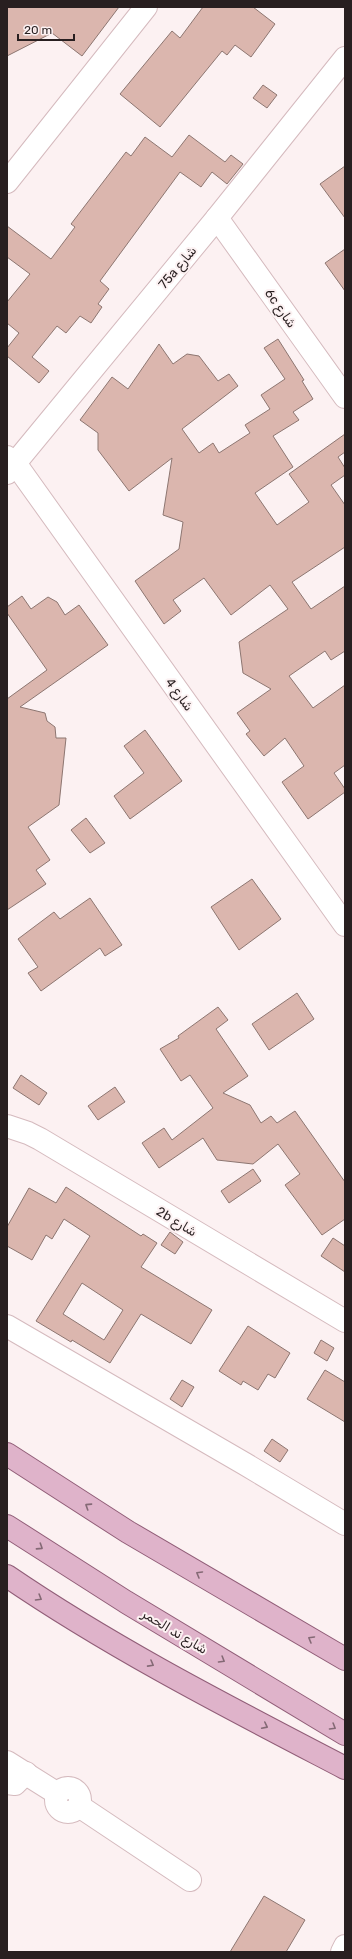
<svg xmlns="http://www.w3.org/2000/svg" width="352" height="1959" viewBox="0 0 352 1959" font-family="Rubik,'Noto Naskh Arabic',sans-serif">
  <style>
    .building { fill: #dbb6ae; stroke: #8d7671; fill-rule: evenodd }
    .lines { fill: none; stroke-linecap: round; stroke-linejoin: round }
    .minor-casing { stroke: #d5babe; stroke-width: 24 }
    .major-casing { stroke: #915e78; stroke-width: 24 }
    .minor { stroke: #fff; stroke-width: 22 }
    .major { stroke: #dfb3ca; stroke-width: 22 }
    .oneway { stroke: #846975 }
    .labels { text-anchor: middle; stroke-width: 4; stroke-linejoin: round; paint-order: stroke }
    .street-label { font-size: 13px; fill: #281f20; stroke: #fcf1f2 }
  </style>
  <rect width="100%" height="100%" fill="#fcf1f2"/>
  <g class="building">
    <polygon points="7,7 119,7 82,56 52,33 7,56"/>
    <polygon points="203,7 253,7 275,24 251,57 235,45 227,55 222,51 160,127 120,94 172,31 180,38"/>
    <polygon points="263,85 277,95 267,108 253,98"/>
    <polygon points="189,135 225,162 231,155 243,164 227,184 212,172 201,187 180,172 100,281 109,289 98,304 102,307 91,323 80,316 66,333 57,326 32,357 49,371 39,383 7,356 7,348 19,333 7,323 7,302 30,274 7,257 7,226 51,259 75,227 71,224 126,152 131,156 145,137 172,157"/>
    <polygon points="345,166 345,218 320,184"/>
    <polygon points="345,249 345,291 325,263"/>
    <polygon points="278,339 304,380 302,381 313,399 293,412 299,420 273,436 293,467 255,493 277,525 309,502 289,474 345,434 345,452 338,457 345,468 345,475 331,485 345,505 345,547 292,582 311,609 345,586 345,651 331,660 325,651 289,676 313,708 345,685 345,765 334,773 345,789 345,792 308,819 282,782 304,766 285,738 264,756 246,734 250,731 237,713 271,689 243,673 239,642 288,609 270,585 231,615 204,578 173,600 181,611 164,624 135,581 179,549 183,522 163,515 172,458 129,491 98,450 98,433 80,420 112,377 128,389 159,344 173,364 187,354 199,356 218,381 229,374 238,386 182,429 199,453 213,443 219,453 250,433 245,425 270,409 261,395 285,379 264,348"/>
    <polygon points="22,596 31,609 48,597 57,602 65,615 79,605 108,645 20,707 45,713 47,721 55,727 56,738 66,738 59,805 28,827 50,860 36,870 46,884 7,910 7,699 47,670 7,613 7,607"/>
    <polygon points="145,730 182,781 130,819 114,796 144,773 124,746"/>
    <polygon points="86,818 105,843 90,853 71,830"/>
    <polygon points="252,879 281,919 239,950 211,907"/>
    <polygon points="90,898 122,945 105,956 100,948 41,991 28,973 38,967 18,939 54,912 60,919"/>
    <polygon points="297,993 314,1019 269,1050 252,1024"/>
    <polygon points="218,1007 228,1020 216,1029 248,1076 223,1093 250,1105 261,1123 271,1116 277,1123 295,1111 345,1182 345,1219 322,1235 285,1185 300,1174 278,1144 253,1164 217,1160 203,1138 159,1168 142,1143 164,1128 172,1140 213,1108 190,1075 181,1081 160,1049 179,1038 178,1036"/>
    <polygon points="21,1075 47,1093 39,1105 13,1088"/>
    <polygon points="115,1087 125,1102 98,1120 88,1106"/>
    <polygon points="253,1169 261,1181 229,1203 221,1191"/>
    <path d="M66,1187L141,1236L143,1234L157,1243L141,1267L212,1310L191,1344L141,1314L110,1363L72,1340L71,1342L36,1321L90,1236L64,1219L52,1239L46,1235L32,1260L7,1246V1227L29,1188L56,1203ZM82,1283L123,1310L104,1340L63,1314Z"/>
    <polygon points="170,1232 183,1242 175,1254 161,1245"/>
    <polygon points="333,1238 345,1246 345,1272 321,1256"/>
    <polygon points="248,1326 290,1353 275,1378 268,1374 258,1390 243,1381 241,1385 219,1371"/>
    <polygon points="321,1340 334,1348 327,1361 314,1353"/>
    <polygon points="325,1370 345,1382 345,1422 307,1399"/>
    <polygon points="182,1380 194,1387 182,1407 170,1399"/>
    <polygon points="272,1439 288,1450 280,1462 264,1451"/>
    <polygon points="264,1896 305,1920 286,1952 230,1952"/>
  </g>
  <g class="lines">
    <defs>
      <g id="minor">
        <polyline points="7,182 146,7"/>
        <polyline points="217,218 345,397"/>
        <polyline points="7,457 15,463 345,925"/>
        <polyline points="7,473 217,218 345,58"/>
        <polyline points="7,1126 28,1133 40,1139 345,1321"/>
        <polyline points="7,1326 245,1464 345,1524"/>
        <polyline points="7,1762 58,1794"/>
        <polyline points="7,1783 15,1784 26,1773"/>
        <circle cx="68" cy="1800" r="12"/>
        <polyline points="79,1806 190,1880"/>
        <polyline points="342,1952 345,1946"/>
      </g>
      <g id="major">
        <polyline points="7,1454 128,1532 345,1659"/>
        <polyline points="7,1526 126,1602 345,1734"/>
        <path d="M7,1576C114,1649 230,1708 345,1768"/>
      </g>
    </defs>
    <use href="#minor" class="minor-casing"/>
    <use href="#major" class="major-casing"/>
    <use href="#minor" class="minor"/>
    <use href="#major" class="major"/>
  </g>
  <defs><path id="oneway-chevron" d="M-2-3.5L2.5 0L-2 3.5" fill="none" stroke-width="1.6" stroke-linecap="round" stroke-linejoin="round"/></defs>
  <g class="oneway">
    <use href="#oneway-chevron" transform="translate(88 1506) rotate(-147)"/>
    <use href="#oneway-chevron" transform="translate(40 1547) rotate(33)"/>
    <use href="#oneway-chevron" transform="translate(199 1574) rotate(-150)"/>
    <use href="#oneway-chevron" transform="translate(39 1598) rotate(31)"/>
    <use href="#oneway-chevron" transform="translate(311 1639) rotate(-150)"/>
    <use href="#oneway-chevron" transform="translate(222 1660) rotate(31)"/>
    <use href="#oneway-chevron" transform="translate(151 1664) rotate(29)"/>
    <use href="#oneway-chevron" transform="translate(265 1726) rotate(27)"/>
    <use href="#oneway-chevron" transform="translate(333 1727) rotate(31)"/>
  </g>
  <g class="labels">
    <g class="street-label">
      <text transform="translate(177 267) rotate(-50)" y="5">75a شارع</text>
      <text transform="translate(281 308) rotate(55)" y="5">6c شارع</text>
      <text transform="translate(180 694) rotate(54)" y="5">شارع 4</text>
      <text transform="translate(177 1221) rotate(31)" y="5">2b شارع</text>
      <text transform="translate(175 1631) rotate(31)" y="5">شارع ند الحمر</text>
    </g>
  </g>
  <rect width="352" height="1959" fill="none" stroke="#281f20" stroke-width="16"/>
  <path d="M18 34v6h56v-6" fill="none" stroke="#281f20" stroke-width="2"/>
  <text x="24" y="34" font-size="12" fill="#281f20" stroke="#fcf1f2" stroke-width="3" paint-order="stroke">20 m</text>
</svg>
